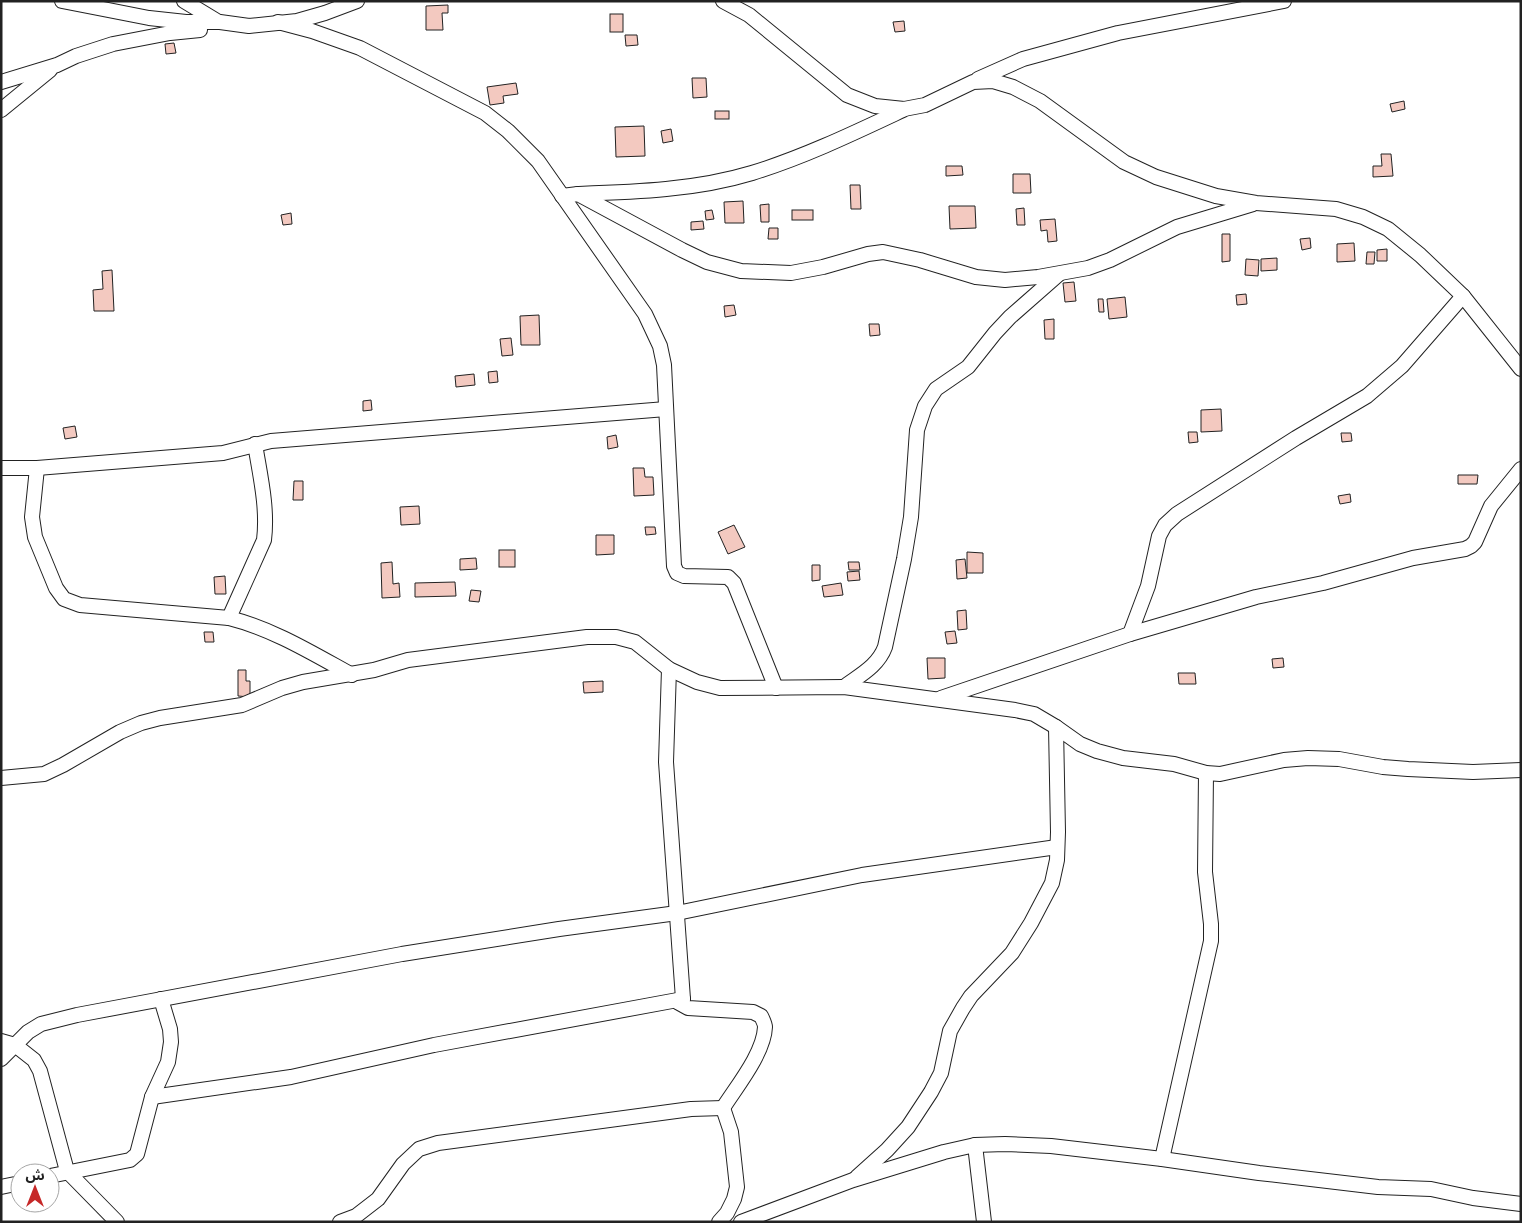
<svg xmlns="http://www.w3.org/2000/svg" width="1522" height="1223" viewBox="0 0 1522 1223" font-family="'IBM Plex Sans','Noto Sans Arabic',sans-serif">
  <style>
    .building { fill: #f3c9c0; stroke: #222 }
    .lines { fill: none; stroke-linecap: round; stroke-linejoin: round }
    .minor-casing { stroke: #222; stroke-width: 16 }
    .minor { stroke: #fff; stroke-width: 14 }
  </style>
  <rect width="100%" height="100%" fill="#fff"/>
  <g class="building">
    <polygon points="448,5 448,13 442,13 443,30 426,30 426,6"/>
    <rect x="610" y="14" width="13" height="18"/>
    <polygon points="904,21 905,31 895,32 893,22"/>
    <polygon points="625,35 637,35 638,45 626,46"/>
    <polygon points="174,43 176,53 166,54 165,44"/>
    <polygon points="692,78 706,78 707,97 693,98"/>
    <polygon points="516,83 518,94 503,96 504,103 490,105 487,87"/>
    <polygon points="1404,101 1405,109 1392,112 1390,104"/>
    <rect x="715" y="111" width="14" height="8"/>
    <polygon points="644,126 645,156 616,157 615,127"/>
    <polygon points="671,129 673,141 663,143 661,131"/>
    <polygon points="1381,154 1391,154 1393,176 1373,177 1373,166 1382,166"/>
    <polygon points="946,166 962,166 963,175 946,176"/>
    <polygon points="1013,174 1030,174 1031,193 1013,193"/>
    <polygon points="850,185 860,185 861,209 851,209"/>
    <polygon points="743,201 744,223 725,223 724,202"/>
    <polygon points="769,204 769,222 761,222 760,205"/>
    <polygon points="949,206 975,206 976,228 950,229"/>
    <polygon points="1024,208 1025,225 1017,225 1016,209"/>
    <polygon points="712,210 714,219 706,220 705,211"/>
    <rect x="792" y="210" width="21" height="10"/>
    <polygon points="291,213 292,224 283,225 281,215"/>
    <polygon points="1055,219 1057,241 1048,242 1047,230 1041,231 1040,220"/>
    <polygon points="703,221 704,229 691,230 691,222"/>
    <polygon points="769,228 778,228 778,239 768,239"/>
    <polygon points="1222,234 1230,234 1230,261 1222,262"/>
    <polygon points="1310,238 1311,248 1302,250 1300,239"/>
    <polygon points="1354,243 1355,261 1337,262 1337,244"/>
    <polygon points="1387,249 1387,261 1377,261 1377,250"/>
    <polygon points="1367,252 1375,252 1374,264 1366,264"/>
    <polygon points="1277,258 1277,270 1261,271 1261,259"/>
    <polygon points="1246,259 1259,260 1258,276 1245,275"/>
    <polygon points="112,270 114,311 94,311 93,290 103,289 102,271"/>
    <polygon points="1074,282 1076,301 1065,302 1063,283"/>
    <polygon points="1246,294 1247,304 1237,305 1236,295"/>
    <polygon points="1125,297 1127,317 1109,319 1107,299"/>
    <polygon points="1098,299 1103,299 1104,312 1099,312"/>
    <polygon points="734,305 736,315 725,317 724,306"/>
    <polygon points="539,315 540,345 521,345 520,316"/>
    <polygon points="1054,319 1054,339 1045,339 1044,320"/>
    <polygon points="869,324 879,324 880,335 870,336"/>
    <polygon points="511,338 513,355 502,356 500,339"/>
    <polygon points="497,371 498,382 489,383 488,372"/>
    <polygon points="474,374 475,385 456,387 455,376"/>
    <polygon points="371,400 372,410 363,411 363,401"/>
    <polygon points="1221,409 1222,431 1201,432 1201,410"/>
    <polygon points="75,426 77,437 65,439 63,428"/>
    <polygon points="1188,432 1197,432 1198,442 1189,443"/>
    <polygon points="1341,433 1351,433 1352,441 1342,442"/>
    <polygon points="616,435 618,447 608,449 607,437"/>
    <polygon points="633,468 644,468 645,477 653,477 654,495 634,496"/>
    <polygon points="1458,475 1478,475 1477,484 1458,484"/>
    <polygon points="294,481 303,481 303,500 293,500"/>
    <polygon points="1350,494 1351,502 1340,504 1338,496"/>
    <polygon points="419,506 420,524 401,525 400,507"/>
    <polygon points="734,525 745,547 728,554 718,532"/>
    <polygon points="645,527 655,527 656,534 646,535"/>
    <polygon points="596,535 614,535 614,554 596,555"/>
    <rect x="499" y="550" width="16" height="17"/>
    <polygon points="967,552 983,553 983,573 967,573"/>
    <polygon points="476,558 477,569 460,570 460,559"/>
    <polygon points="965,559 967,578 957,579 956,560"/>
    <polygon points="392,562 393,584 399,583 400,597 382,598 381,563"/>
    <polygon points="848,562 859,562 860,570 849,570"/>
    <polygon points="812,565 820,565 820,580 812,581"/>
    <polygon points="859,571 860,580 848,581 847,572"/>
    <polygon points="225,576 226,594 215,594 214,577"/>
    <polygon points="455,582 456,596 415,597 415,583"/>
    <polygon points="841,583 843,595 824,597 822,586"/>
    <polygon points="471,590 481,591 479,602 469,601"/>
    <polygon points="966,610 967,629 958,630 957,611"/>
    <polygon points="955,631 957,643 947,644 945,632"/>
    <polygon points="204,632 213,632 214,642 205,642"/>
    <polygon points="927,658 945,658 945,678 928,679"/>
    <polygon points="1283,658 1284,667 1273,668 1272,659"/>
    <polygon points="238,670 246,670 246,681 250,681 250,697 238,696"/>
    <polygon points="1178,673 1195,673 1196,684 1179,684"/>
    <polygon points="603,681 603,692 584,693 583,682"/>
  </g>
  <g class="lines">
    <defs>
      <g id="minor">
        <polyline points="62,1 149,18 186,22 220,22 249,26 297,21 325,13 357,1"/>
        <polyline points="184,1 217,21"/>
        <polyline points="723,1 749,15 847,95 875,106 904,109 925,105 973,82 993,81 1013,87 1040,101 1124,162 1156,177 1216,196 1256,203 1336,209 1363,217 1388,229 1420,255 1463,296 1521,369"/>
        <polyline points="278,22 312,31 360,48 485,113 508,131 538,161 645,314 660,346 664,365 674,566 677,573 684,576 728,577 734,583 776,688"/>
        <polyline points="978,79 1023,59 1118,33 1284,1"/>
        <polyline points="1,82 57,65 76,56 113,44 170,33 200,30"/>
        <polyline points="1,110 50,70"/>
        <path d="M578,194C636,192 696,190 752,173C804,157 854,133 903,110"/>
        <polyline points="562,196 578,194 682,250 707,262 741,271 791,273 823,267 868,254 883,252 920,260 976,277 1005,280 1038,277 1088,268 1110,260 1177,227 1253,204"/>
        <polyline points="1,468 37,468 223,453 271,441 666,409"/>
        <path d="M37,468L32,517L35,537L56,588L64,599L80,605L229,618C273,629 312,653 352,675"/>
        <path d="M229,618L264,540C268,508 260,475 255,444"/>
        <polyline points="1130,634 1148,586 1159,536 1165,525 1177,514 1296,438 1367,396 1402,366 1463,296"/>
        <path d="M669,669L666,762L683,999L679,1003L688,1008L753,1012L761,1016C763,1020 765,1024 765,1027C764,1053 737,1086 723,1108"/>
        <path d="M844,687C860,675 878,666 885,647L904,559L911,517L917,430L925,406L936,389L968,367L995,333L1010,317L1059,274"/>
        <polyline points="941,698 1130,634 1256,597 1323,583 1413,558 1465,549 1471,546 1475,542 1491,506 1521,469"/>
        <polyline points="1,778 44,774 63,765 120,732 141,723 160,718 242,705 282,688 303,682 374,670 408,660 587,637 616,637 635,642 669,669 697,682 720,688 844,687 1015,710 1034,714 1056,727 1080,744 1097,751 1123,758 1174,764 1206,773 1220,774 1284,760 1308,758 1339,759 1383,767 1408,769 1473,772 1521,770"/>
        <polyline points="1,1041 15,1045 34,1060 40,1071 67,1171 117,1222"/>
        <polyline points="1,1059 28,1032 41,1024 77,1015 402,954 559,929 677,913 862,875 1057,847"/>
        <polyline points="152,1097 291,1077 434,1045 683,999"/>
        <polyline points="975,1145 984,1222"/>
        <polyline points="1162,1159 1211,941 1211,924 1205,872 1206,773"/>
        <polyline points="50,1176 130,1160 137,1154 152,1097 168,1062 171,1042 170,1029 161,999"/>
        <polyline points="857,1177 887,1150 908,1127 931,1092 941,1073 950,1031 963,1008 971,996 1012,953 1031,923 1052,883 1057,860 1058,832 1056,727"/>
        <polyline points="1,1187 20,1183"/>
        <polyline points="340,1222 356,1216 378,1199 403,1164 419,1149 438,1143 691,1109 723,1108"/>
        <polyline points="719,1222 727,1213 734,1199 737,1187 731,1132 723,1108"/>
        <polyline points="741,1222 853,1180 944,1152 975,1145 1005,1144 1051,1146 1162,1159 1259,1173 1378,1187 1431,1189 1473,1198 1521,1204"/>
      </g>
    </defs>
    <use href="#minor" class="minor-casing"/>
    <use href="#minor" class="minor"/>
  </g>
  <rect width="1522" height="1223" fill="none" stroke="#222222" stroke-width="5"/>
  <g transform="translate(35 1188)"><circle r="24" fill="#ffffff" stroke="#a7a7a7"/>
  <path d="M0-4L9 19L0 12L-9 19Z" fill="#c62828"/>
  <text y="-8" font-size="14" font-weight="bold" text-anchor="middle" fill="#222222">ش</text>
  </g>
</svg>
